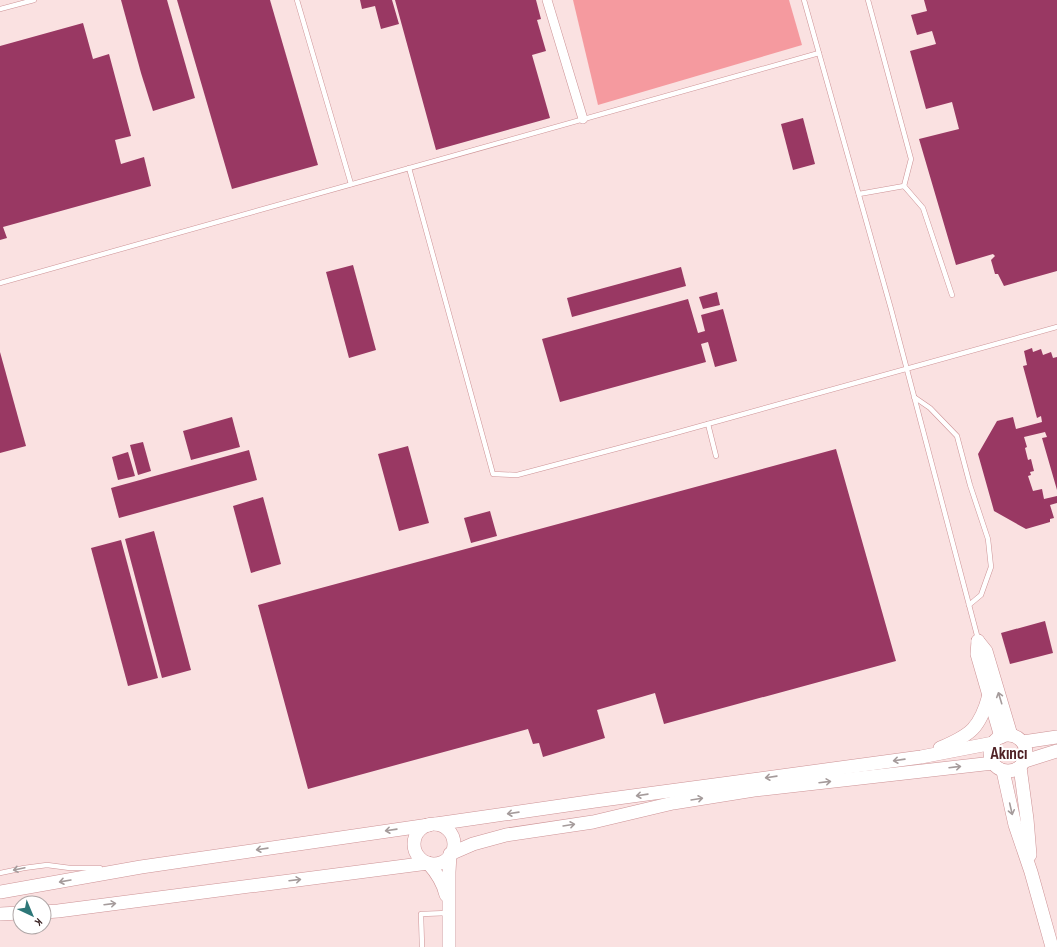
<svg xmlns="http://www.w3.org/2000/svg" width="1057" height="947" viewBox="0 0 1057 947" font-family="'Sofia Sans Condensed',sans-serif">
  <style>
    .green { fill: #f59a9f }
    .building { fill: #993863 }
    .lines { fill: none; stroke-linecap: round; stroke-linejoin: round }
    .lane-casing { stroke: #cd9396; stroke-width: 5.5 }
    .street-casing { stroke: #cd9396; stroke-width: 10 }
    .secondary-casing { stroke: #cd9396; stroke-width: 14 }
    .lane { stroke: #fff; stroke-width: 4.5 }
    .street { stroke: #fff; stroke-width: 9 }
    .secondary { stroke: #fff; stroke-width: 13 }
    .oneway { stroke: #a59b9b }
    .labels { text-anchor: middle; stroke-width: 4; stroke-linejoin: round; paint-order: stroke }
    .district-label { font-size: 17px; font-weight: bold; fill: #4f2125; stroke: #fff }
  </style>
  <rect width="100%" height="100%" fill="#fae1e1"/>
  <polygon class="green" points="573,0 789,0 802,45 598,105"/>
  <g class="building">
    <polygon points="121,0 167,0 195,98 153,111 141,73"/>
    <polygon points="177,0 270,0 318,165 232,189"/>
    <polygon points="360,0 392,0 399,24 381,29 375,6 362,9"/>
    <polygon points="395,0 536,0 541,19 537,20 546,51 532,55 550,118 436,150"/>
    <polygon points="924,0 1057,0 1057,271 1004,286 998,274 995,274 991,260 995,256 993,254 956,265 919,139 959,129 952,102 926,109 910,51 936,44 932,31 917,35 911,15 927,11"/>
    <polygon points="83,23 93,59 109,54 131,136 115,140 121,164 144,157 151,186 3,227 7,238 0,240 0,46"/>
    <polygon points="803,118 815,164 793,170 781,124"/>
    <polygon points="353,265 376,350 349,358 326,272"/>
    <polygon points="681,267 686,286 572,317 567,298"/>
    <polygon points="717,292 720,305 703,309 699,297"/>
    <polygon points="688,299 698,333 705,331 701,315 723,309 737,361 715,367 708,342 701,344 706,362 560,402 542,339"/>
    <polygon points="1032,348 1033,352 1041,349 1043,355 1051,352 1053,358 1057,357 1057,490 1042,438 1047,437 1045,432 1024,437 1027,447 1025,448 1028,460 1031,459 1034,471 1030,472 1031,475 1028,476 1033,491 1042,489 1044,499 1057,496 1057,503 1050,505 1054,518 1050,519 1050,522 1026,529 994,511 978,454 997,421 1013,417 1016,429 1042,422 1041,416 1037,418 1023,366 1027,365 1024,351"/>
    <polygon points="0,352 26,446 0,453"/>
    <polygon points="232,417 240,447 191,460 183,431"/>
    <polygon points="143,442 151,471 138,475 130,445"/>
    <polygon points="408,446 429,523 399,531 378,454"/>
    <polygon points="836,449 896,661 664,724 655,693 597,710 605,738 543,757 539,743 533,744 528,729 308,789 258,605"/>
    <polygon points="249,450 257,480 119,518 111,488"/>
    <polygon points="128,452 135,476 118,480 112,457"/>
    <polygon points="263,497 281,564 251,573 233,506"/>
    <polygon points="490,511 497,536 471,543 464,518"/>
    <polygon points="154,531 191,670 162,678 125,539"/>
    <polygon points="121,540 158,678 128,686 91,548"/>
    <polygon points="1045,621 1053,653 1010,664 1001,633"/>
  </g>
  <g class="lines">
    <defs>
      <g id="lane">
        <polyline points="297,0 351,184"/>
        <polyline points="804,0 891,309 978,639"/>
        <polyline points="868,0 911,159 904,186"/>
        <polyline points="0,9 34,0"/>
        <polyline points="409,168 493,474 517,475 668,435 1057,327"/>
        <polyline points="904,186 923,208 952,295"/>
        <polyline points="859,194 904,186"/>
        <polyline points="0,283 819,53"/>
        <polyline points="914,397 930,408 957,436 970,485 988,539 991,567 981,595 969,605"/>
        <polyline points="708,424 716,456"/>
        <polyline points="0,873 24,868 47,865 70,868 100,868"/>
        <polyline points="422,947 421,914 448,913"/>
      </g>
      <polyline id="street" points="547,0 583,119"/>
      <g id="secondary">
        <polyline points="978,641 986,651 1011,735"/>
        <polyline points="978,641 977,654 1001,737"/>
        <circle cx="1008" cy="753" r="18"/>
        <polyline points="1023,742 1057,737"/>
        <path d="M940,748C971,735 980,728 989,695"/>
        <polyline points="1025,761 1057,751"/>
        <polyline points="1020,767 1027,819 1030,855"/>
        <polyline points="1003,771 1015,825 1031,872 1052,947"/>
        <polyline points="436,824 595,801 921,757 993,743"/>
        <circle cx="434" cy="844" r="20"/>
        <polyline points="0,892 141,867 429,825"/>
        <path d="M44,912L58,911L428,863C437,873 443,882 446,895"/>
        <polyline points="0,914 20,913"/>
        <polyline points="449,947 449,872 450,854 473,844 506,835 593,822 673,803 754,790 993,763"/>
      </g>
    </defs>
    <use href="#lane" class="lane-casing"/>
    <use href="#street" class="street-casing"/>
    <use href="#secondary" class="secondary-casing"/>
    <use href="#lane" class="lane"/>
    <use href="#street" class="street"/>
    <use href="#secondary" class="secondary"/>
  </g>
  <defs><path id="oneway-shaft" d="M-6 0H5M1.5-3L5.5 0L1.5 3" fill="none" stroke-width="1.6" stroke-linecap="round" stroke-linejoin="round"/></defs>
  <g class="oneway">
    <use href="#oneway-shaft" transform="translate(1000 698) rotate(-107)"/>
    <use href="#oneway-shaft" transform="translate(899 760) rotate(172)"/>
    <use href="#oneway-shaft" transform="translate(955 767) rotate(-7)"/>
    <use href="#oneway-shaft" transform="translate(771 777) rotate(172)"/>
    <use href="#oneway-shaft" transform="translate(825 782) rotate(-7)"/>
    <use href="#oneway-shaft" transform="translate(642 795) rotate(172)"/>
    <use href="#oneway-shaft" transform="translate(697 799) rotate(-9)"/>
    <use href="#oneway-shaft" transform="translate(1011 809) rotate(77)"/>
    <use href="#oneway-shaft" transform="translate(513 813) rotate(172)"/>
    <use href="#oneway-shaft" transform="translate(569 825) rotate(-9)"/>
    <use href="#oneway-shaft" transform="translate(391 830) rotate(172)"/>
    <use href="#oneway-shaft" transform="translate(262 849) rotate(172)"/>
    <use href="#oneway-shaft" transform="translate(19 869) rotate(168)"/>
    <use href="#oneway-shaft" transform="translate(295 880) rotate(-7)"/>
    <use href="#oneway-shaft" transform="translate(65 881) rotate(170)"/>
    <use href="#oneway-shaft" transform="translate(110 904) rotate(-7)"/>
  </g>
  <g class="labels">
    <g class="district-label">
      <text x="1009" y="759">Akıncı</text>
    </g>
  </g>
  <g transform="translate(32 915) rotate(136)"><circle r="19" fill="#ffffff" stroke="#afa6a6"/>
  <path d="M0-3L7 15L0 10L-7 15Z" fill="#2d7778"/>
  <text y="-6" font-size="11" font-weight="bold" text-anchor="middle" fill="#372021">K</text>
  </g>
</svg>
